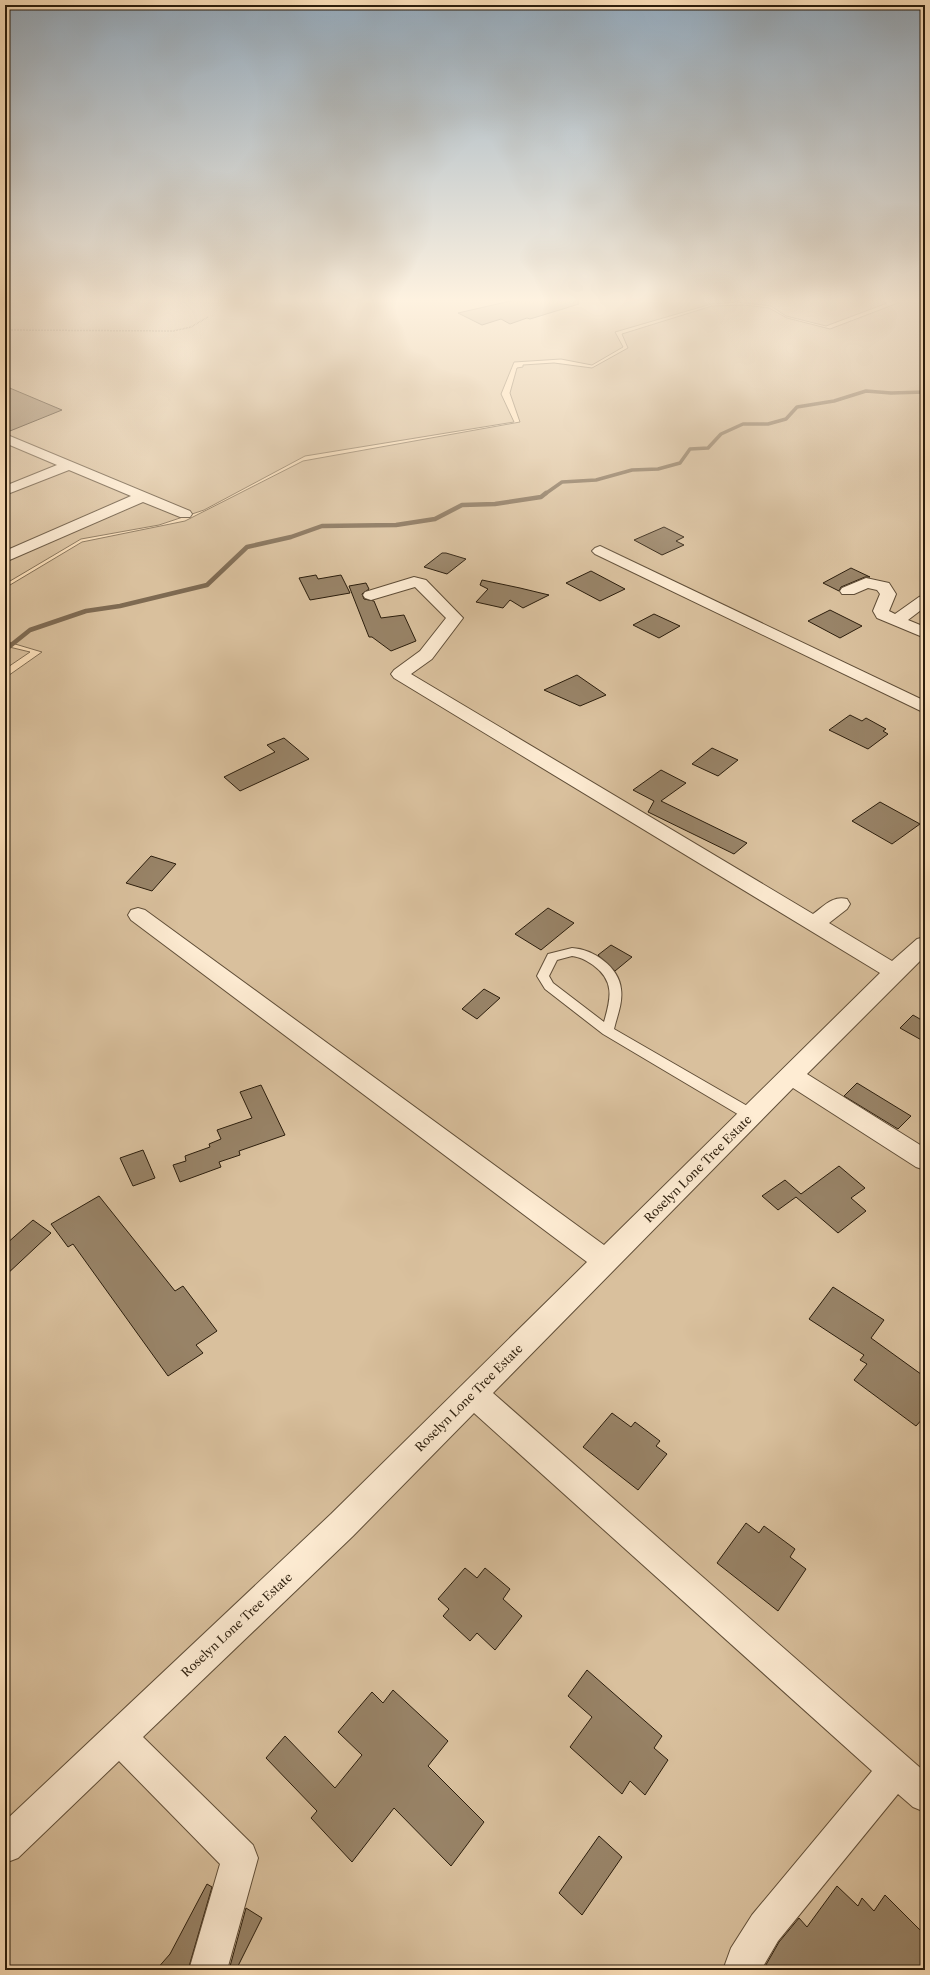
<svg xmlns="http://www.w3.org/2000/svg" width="930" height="1975" viewBox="0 0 930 1975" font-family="'Libre Caslon Text',serif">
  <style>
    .green { fill: #d9c09d; stroke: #826e54 }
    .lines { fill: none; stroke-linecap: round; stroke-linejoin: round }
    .stream-far1 { stroke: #7e6a52; stroke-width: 3.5 }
    .stream { stroke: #7e6a52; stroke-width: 4.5 }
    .building { fill: #988367; stroke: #2b1d0c }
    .service-casing { stroke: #604e38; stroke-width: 2 }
    .minor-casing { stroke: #604e38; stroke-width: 2 }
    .path { stroke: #2b1d0c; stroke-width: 1.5; stroke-dasharray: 0.5 1; stroke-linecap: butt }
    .service { fill: #feecd3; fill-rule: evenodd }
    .minor { fill: #feecd3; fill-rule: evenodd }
    .labels { text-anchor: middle; stroke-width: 3; stroke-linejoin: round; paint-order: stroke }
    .near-street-label { font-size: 12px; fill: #2b1d0c; stroke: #feecd3 }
  </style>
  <rect width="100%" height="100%" fill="#fde1bb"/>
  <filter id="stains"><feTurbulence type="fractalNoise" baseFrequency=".005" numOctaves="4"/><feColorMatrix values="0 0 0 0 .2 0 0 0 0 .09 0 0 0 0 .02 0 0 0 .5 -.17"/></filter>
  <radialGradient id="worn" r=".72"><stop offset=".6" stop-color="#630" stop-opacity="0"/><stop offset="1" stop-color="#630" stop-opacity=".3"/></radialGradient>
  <g class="green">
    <polygon points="5,300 880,300 887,303 826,326 786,316 771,306 737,302 711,304 615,332 623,347 592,365 561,359 514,362 501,394 514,422 305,456 204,510 159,525 81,539 5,584"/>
    <polygon points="892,300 925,300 925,1970 5,1970 5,678 42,652 5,641 5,588 82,542 185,521 303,461 520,422 510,393 517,368 523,367 523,365 554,363 592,368 628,348 622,334 712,306 744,305 769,308 787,318 830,329 898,303"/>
    <polygon points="5,646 30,652 5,669"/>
  </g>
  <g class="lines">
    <polyline class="stream-far1" points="545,494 562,482 596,480 632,470 658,469 680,463 690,449 708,448 721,434 743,424 768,424 786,419 797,407 834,401 866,391 891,393 925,392"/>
    <polyline class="stream" points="5,650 30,630 86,611 120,606 207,585 247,547 291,537 322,526 396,525 435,519 462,505 495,504 541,497 546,493"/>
  </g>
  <g class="building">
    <polygon points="515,300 578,300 579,304 530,319 527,318 510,324 501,319 482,325 458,313"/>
    <polygon points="5,386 62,410 5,433"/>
    <polygon points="664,527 684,537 676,541 684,545 662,555 634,540"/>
    <polygon points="442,553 446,553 466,559 447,574 424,567"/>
    <polygon points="851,568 870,577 865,577 841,587 839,591 823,583"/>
    <polygon points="591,571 625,589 600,601 566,583"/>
    <polygon points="316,575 318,579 341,575 350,593 310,600 299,578"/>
    <polygon points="482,580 520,588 549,595 523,608 510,600 503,608 476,602 488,589 480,585"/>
    <polygon points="366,583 369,589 362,594 364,599 374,601 381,618 404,615 416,641 391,651 372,637 369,637 349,586"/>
    <polygon points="830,610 862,626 840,638 808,621"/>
    <polygon points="654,614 680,626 659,638 633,625"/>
    <polygon points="577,675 606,695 580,706 544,690"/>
    <polygon points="850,715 862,721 866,718 886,729 883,731 888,734 868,749 829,730"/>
    <polygon points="284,738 309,759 240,791 224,777 275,752 267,745"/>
    <polygon points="712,748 738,760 718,776 692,764"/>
    <polygon points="661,770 686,783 661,801 747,843 734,854 648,812 654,801 633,790"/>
    <polygon points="880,802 920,824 892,844 852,821"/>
    <polygon points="151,856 176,864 152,891 126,883"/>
    <polygon points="548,908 574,923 541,950 515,934"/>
    <polygon points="611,945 632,957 615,971 598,955"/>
    <polygon points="484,989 500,998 477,1019 462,1009"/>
    <polygon points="913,1015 925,1022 925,1042 900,1028"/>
    <polygon points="857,1083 911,1116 898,1129 844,1096"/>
    <polygon points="261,1085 285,1135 239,1151 240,1155 219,1162 221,1167 180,1182 173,1165 186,1161 185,1156 210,1147 209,1144 221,1139 217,1130 252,1118 240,1092"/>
    <polygon points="143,1150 155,1178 133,1186 120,1158"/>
    <polygon points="839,1166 865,1188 851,1198 866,1211 838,1233 796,1197 778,1210 762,1196 785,1180 801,1194"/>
    <polygon points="99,1196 175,1291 183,1286 217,1331 196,1345 203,1353 168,1376 73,1244 68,1247 51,1224"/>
    <polygon points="33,1220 51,1233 5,1276 5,1245"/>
    <polygon points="833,1287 884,1320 871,1338 925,1377 925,1416 916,1426 854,1380 867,1364 860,1360 864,1355 809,1319"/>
    <polygon points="612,1413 631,1427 635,1422 660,1441 656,1446 667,1454 638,1490 583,1447"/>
    <polygon points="746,1523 759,1533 764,1526 795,1549 790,1557 806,1569 778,1611 717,1563"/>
    <polygon points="465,1568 477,1578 485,1568 510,1589 503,1599 522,1616 495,1650 477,1633 470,1641 443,1616 449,1609 438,1599"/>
    <polygon points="587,1670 662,1736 654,1748 668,1760 645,1795 630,1781 622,1794 570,1747 592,1717 568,1696"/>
    <polygon points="393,1690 448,1741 428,1766 484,1822 451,1866 394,1808 352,1862 311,1818 317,1811 266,1758 285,1736 335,1788 362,1755 338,1732 372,1692 383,1703"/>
    <polygon points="599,1836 622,1857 582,1915 559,1893"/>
    <polygon points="207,1884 212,1887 188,1970 156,1970 170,1954"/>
    <polygon points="837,1886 858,1906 862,1898 874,1911 885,1895 925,1935 925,1970 763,1970 779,1942 799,1918 807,1927"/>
    <polygon points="246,1908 262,1918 236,1970 229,1970"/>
  </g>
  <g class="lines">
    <defs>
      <path id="service" d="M572,948C593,949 619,967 621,989C623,1003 617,1016 614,1029L756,1111L758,1115L756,1119L751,1120L746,1119L603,1034L545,989L537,976L548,954ZM572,956C580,957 586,960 593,965C615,981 611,998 604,1022L553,983L549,976L557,960Z"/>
      <g id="minor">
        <polygon points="5,434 190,511 192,514 190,517 180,517 143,502 5,562 5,551 131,496 69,470 5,495 5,486 57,465 5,443"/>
        <polygon points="600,546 925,701 925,713 595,554 592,551 595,548"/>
        <path d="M414,577L426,580L463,618L432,659L411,674L813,914C824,906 833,895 847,899L850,904L847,909L829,923L892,961L917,939L925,937V956L807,1074L925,1148V1170L916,1167L793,1088L493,1393L925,1772V1812L913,1807L898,1794L778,1941L761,1970H723L731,1948L752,1915L872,1771L474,1413L353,1536L143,1737L253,1845L258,1858L227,1970H189L220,1864L119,1761L18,1858L5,1863V1821L331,1514L587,1262L131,920L128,915L131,910L138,908L145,910L604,1245L880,973L394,678L391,674L394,670L420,651L446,618L415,587L371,600L365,598L363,595L365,592Z"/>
        <polygon points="866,578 889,583 896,594 889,611 895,614 919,597 925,595 925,607 908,620 925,627 925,638 877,618 873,611 880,594 877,590 868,588 854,594 842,594 840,591 842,588"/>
      </g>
    </defs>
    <use href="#service" class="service-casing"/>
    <use href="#minor" class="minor-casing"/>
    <polyline class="path" points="5,330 173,331 191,327 208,317"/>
    <use href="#service" class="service"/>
    <use href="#minor" class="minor"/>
  </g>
  <linearGradient id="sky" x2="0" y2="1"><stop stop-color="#94abbe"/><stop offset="0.52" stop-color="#fef2e0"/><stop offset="1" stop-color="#fef2e0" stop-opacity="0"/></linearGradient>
  <rect width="930" height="577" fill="url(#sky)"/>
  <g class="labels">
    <g class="near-street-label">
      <text transform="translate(698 1169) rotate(-45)" y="4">Roselyn Lone Tree Estate</text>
      <text transform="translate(469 1398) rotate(-45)" y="4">Roselyn Lone Tree Estate</text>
      <text transform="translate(237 1625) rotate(-43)" y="4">Roselyn Lone Tree Estate</text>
    </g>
  </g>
  <rect width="930" height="1975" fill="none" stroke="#fde1bb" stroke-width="20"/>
  <rect x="6" y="6" width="918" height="1963" fill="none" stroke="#2b1d0c" stroke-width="2"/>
  <rect x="10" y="10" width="910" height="1955" fill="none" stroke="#2b1d0c"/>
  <rect width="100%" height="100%" filter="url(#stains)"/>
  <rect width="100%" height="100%" fill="url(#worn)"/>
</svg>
